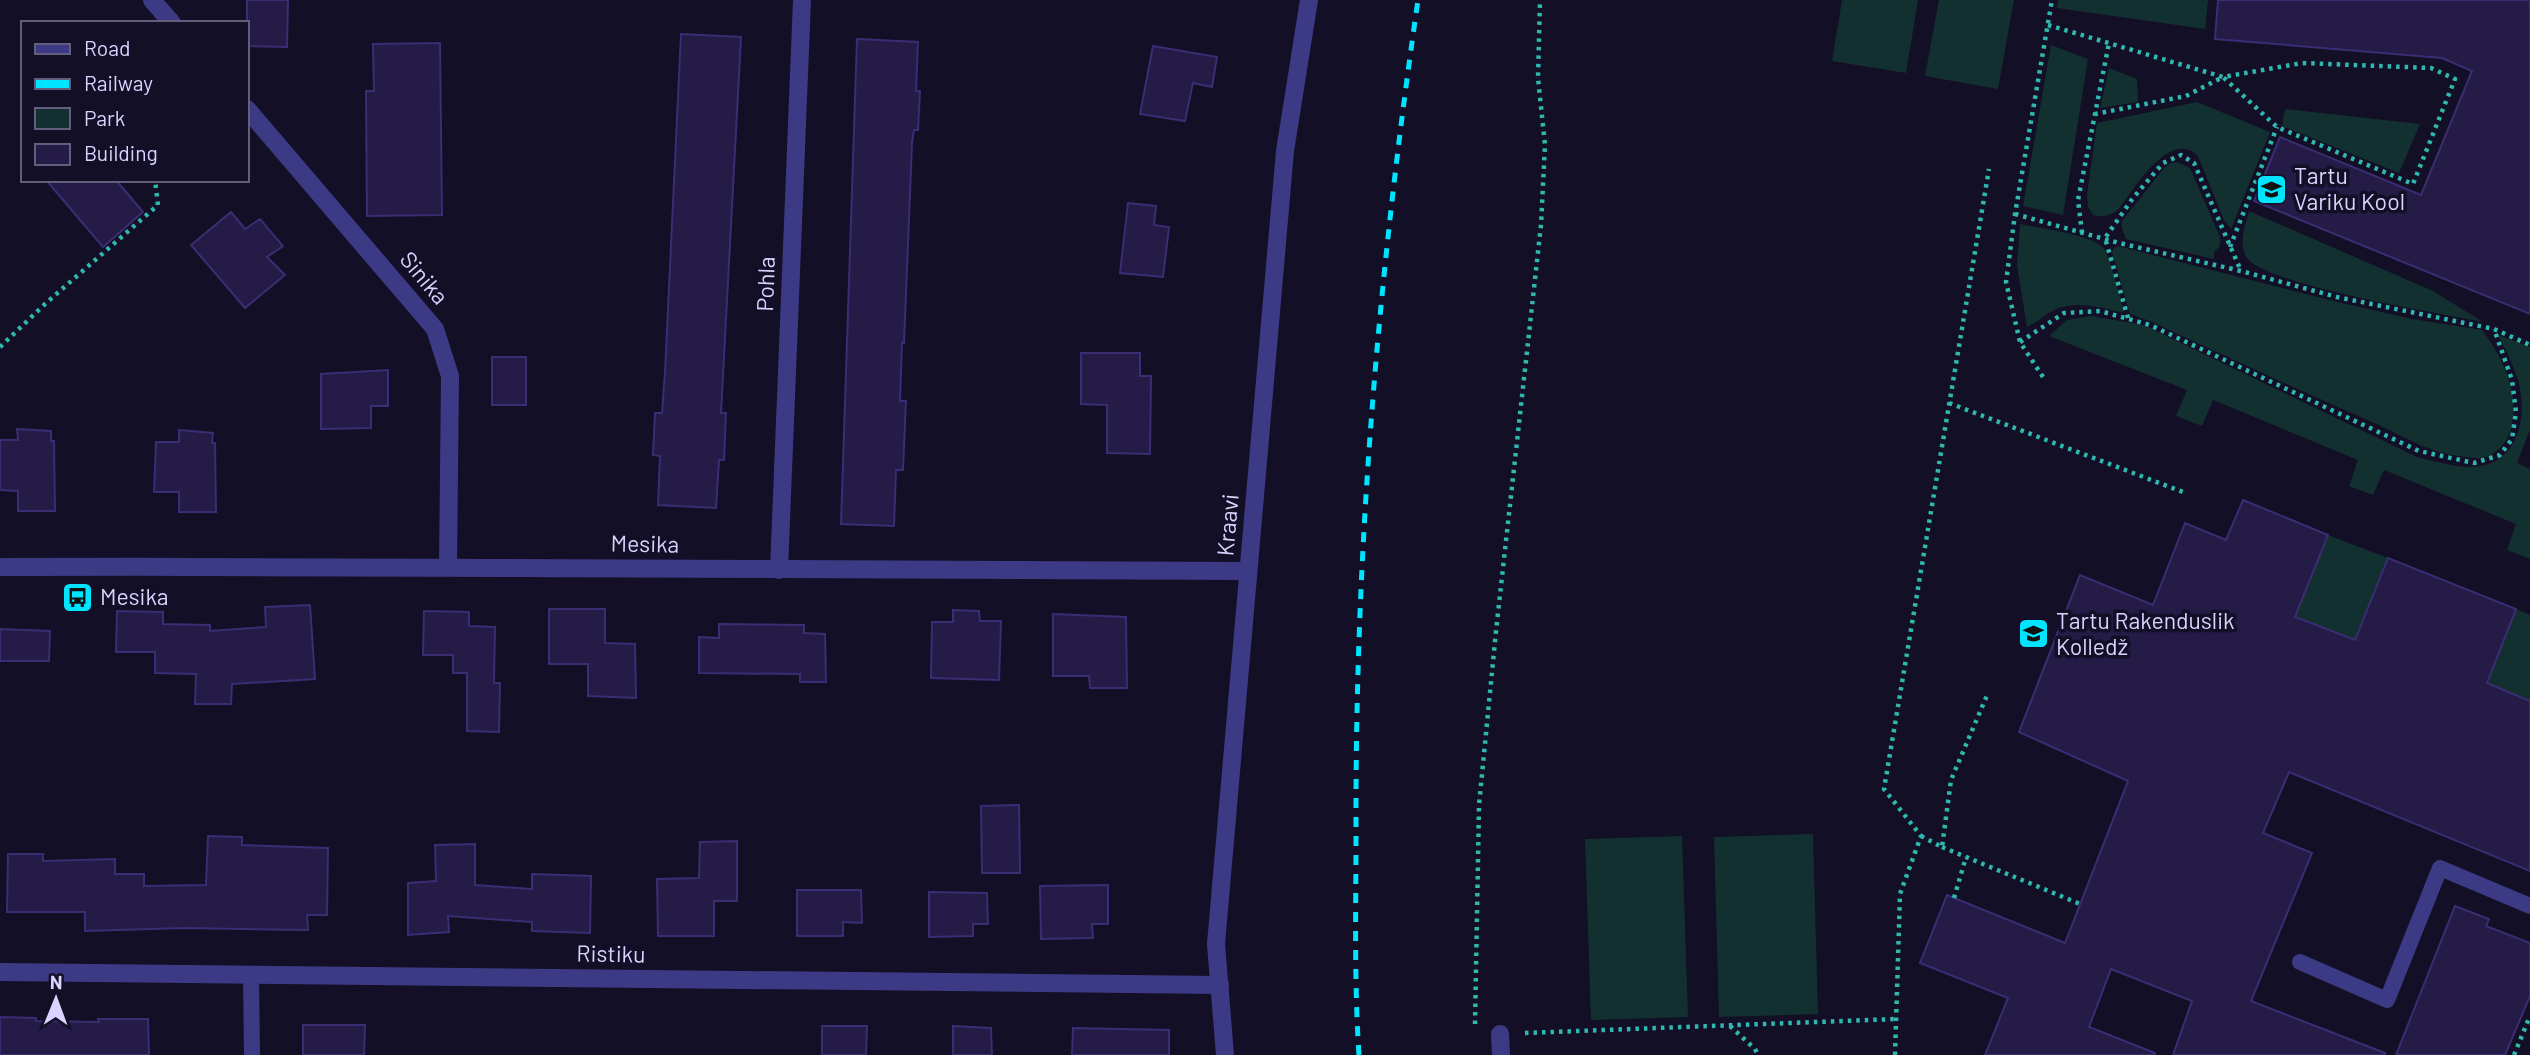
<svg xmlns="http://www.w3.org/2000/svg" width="2530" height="1055" viewBox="0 0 2530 1055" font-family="Barlow,sans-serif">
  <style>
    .green { fill: #12302f }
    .building { fill: #241b47; stroke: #3b2d73; stroke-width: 2 }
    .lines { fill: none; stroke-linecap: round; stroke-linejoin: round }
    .path { stroke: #2fb8b0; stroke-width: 4.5; stroke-dasharray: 3.5 5; stroke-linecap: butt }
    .lane { stroke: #3d3a85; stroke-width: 16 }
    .street { stroke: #3d3a85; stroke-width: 18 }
    .rail { stroke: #00e5ff; stroke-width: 5; stroke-dasharray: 10 9; stroke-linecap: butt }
    .labels { text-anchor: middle; stroke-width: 7; stroke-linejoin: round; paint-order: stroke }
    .poi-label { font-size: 23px; fill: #d9d4ff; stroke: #130f26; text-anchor: start }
    .street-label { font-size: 23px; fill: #d9d4ff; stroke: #130f26 }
  </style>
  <rect width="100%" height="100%" fill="#130f26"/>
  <g class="green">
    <polygon points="1842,0 1918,0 1906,73 1832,61"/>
    <polygon points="1939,0 2014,0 1998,89 1925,76"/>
    <polygon points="2058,0 2208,0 2205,29 2057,8"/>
    <polygon points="2051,45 2088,59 2063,215 2023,206"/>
    <polygon points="2109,68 2137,79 2138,102 2100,108"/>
    <path d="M2197,102L2270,132L2231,229L2224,220L2198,156C2170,128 2134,189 2119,209C2111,215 2104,218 2093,215L2088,207L2087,195L2097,123Z"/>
    <polygon points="2285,109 2420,124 2399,173 2282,126"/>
    <polygon points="2177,162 2190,168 2220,237 2220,246 2214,252 2214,259 2126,239 2122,228 2122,221 2164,168 2171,163"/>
    <path d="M2249,211L2433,291L2483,322C2443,314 2266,285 2247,258C2238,245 2245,226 2249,211Z"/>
    <path d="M2020,224C2038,228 2095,235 2104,249C2111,259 2120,299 2124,313C2104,308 2077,300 2056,309C2046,314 2037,322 2027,327L2017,265Z"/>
    <path d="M2118,246L2329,300L2412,319L2482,330C2502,356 2519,391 2512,424C2510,438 2498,456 2482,458C2477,459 2471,457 2466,457C2426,453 2407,437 2372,422C2298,390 2225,356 2152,322L2130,314L2112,252L2114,248Z"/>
    <path d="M2091,316L2144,325L2417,457C2436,461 2461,470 2481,466C2518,459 2527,418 2519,384C2515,367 2506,351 2498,335L2530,347V430L2517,463L2530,469V559L2507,550L2516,524L2384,470L2373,495L2349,486L2358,460L2213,400L2202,426L2176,416L2187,390L2049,336L2067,320Z"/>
    <polygon points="2328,535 2388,558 2355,640 2295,617"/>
    <polygon points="2516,609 2530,615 2530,701 2487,683"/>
    <polygon points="1813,834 1818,1014 1719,1017 1714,837"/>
    <polygon points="1682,836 1688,1017 1591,1020 1585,839"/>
  </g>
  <g class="building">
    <polygon points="247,0 288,0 287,47 247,46"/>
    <polygon points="2218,0 2530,0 2530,314 2254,201 2280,137 2421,195 2472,71 2442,58 2215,39"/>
    <polygon points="681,34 741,37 721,413 726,413 724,460 719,460 716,508 658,505 660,456 653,455 655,413 662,413 665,372"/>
    <polygon points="857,39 918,42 916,91 920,91 918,130 914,130 912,143 904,343 902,343 900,401 906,401 903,470 896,470 894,526 841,524"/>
    <polygon points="440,43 442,215 367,216 366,91 374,91 373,44"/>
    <polygon points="1153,46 1217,57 1212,87 1193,83 1185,121 1140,114"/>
    <polygon points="46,180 116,180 143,212 103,247"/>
    <polygon points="1128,203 1156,206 1154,225 1169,227 1163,277 1120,273"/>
    <polygon points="231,212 245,229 260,219 283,246 267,257 285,275 245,308 191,245"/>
    <polygon points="1081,353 1140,353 1140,376 1151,376 1150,454 1107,453 1107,405 1081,404"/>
    <rect x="492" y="357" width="34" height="48"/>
    <polygon points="388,370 388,406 371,406 371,428 321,429 321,374"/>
    <polygon points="17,429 51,431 51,441 54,441 55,511 18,511 18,491 0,490 0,440 18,440"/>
    <polygon points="179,430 213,433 212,443 215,443 216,512 179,512 179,492 154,492 156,442 179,442"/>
    <polygon points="2243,500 2328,535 2295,617 2355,640 2388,558 2516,609 2487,683 2530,701 2530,871 2289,772 2263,833 2312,853 2251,1001 2385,1053 2385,1055 2173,1055 2192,1001 2111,969 2089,1027 2155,1053 2155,1055 1985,1055 2008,998 1920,963 1947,895 2065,943 2128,781 2019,732 2080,575 2153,605 2185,523 2226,540"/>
    <polygon points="310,605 315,679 232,684 231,704 195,704 196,674 155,673 155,652 116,652 117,611 163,612 163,624 210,625 210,631 266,627 265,607"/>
    <polygon points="549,609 605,609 605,643 635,644 636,698 588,696 588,664 549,664"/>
    <polygon points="953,610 979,611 980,621 1001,621 999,680 931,678 932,622 953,622"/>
    <polygon points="424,611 469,612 469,626 495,627 494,683 500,683 499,732 467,731 467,673 453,673 453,655 423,655"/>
    <polygon points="1053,614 1126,617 1127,688 1090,688 1089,676 1053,676"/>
    <polygon points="719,624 804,625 804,633 825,634 826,682 800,682 800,674 699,673 699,637 719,638"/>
    <polygon points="0,629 50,631 49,661 0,661"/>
    <polygon points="1019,805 1020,873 982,873 981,806"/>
    <polygon points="208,836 242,837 242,845 328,848 327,915 307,915 308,930 184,928 85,931 85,912 7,912 8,854 43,854 43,861 115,859 115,874 144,874 144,886 206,885"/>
    <polygon points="737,841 737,901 714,901 714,936 658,936 657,879 699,878 700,842"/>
    <polygon points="475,844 475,885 532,889 532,874 591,876 590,933 532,931 532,922 448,916 449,932 408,935 408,883 436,881 435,845"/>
    <polygon points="1108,885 1108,924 1092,924 1093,938 1041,939 1040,886"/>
    <polygon points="797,890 861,890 862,923 843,922 843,936 797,936"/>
    <polygon points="929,892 987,893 988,924 973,924 973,936 929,937"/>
    <polygon points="2455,906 2489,919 2486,926 2530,943 2530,996 2505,1055 2396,1055"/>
    <polygon points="0,1017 36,1018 36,1021 99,1022 98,1019 148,1019 149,1055 0,1055"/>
    <polygon points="303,1025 365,1025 364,1055 303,1055"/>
    <polygon points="822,1026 867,1026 866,1055 822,1055"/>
    <polygon points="953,1026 991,1028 992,1055 953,1055"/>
    <polygon points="1073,1028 1169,1030 1169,1055 1072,1055"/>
  </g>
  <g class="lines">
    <g class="path">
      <polyline points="2048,25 2223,77 2302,63 2431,68 2455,79 2413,184 2277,127 2223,77 2186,96 2095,114"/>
      <polyline points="2015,214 2119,243 2241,271 2337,297 2494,329 2530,345"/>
      <polyline points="2082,233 2078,200 2109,43"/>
      <polyline points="2230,247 2277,127"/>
      <polyline points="2128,318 2105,238 2133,198 2163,163 2181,155 2194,163 2241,271"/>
      <polyline points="2020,342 2064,313 2100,311 2150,325 2419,451 2474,463 2500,455 2512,439 2516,412 2512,380 2494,329"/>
      <polyline points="0,347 45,304 158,205 155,180"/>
      <polyline points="2043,377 2020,342 2006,282 2015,214 2052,0"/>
      <polyline points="1949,403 2183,492"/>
      <polyline points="1921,836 1942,847 1951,780 1988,693"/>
      <polyline points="1942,847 2080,904"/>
      <polyline points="1954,898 1966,857"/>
      <polyline points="1475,1024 1479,805 1496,631 1541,225 1545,145 1538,78 1540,0"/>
      <polyline points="1730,1026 1755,1049 1758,1055"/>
      <polyline points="1525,1033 1896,1019"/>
      <polyline points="1895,1055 1900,894 1921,836 1884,789 1989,169"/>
      <polyline points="2514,1055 2530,1016"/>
    </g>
    <g class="lane">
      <polyline points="2300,962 2387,1000 2440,868 2530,906"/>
      <polyline points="251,975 252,1055"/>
    </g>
    <g class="street">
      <polyline points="152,0 172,23"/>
      <polyline points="247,109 435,329 450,376 448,567"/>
      <path d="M0,567C416,566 832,570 1248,571"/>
      <polyline points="779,570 802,0"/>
      <polyline points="0,972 1220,985"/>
      <polyline points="1500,1034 1501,1055"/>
      <polyline points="1225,1055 1216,944 1285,151 1309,0"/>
    </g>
    <path class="rail" d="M1359,1055C1354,981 1356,906 1356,832C1355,553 1378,276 1418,0"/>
  </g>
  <defs>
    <symbol id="school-square" viewBox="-11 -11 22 22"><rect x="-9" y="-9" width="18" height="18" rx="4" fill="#00e5ff" stroke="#130f26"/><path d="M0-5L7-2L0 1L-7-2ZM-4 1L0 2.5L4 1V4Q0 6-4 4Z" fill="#111"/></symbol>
    <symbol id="bus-square" viewBox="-11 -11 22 22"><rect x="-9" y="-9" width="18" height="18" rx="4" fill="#00e5ff" stroke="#130f26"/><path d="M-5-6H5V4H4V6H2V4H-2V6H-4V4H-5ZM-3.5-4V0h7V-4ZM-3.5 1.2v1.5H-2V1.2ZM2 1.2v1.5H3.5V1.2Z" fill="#111"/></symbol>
  </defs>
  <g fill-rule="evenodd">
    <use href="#school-square" x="2254" y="172" width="35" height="35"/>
    <use href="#bus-square" x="60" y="580" width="35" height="35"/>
    <use href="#school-square" x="2016" y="616" width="35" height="35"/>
  </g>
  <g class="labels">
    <g class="poi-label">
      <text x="2294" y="184">Tartu<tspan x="2294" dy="26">Variku Kool</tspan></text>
      <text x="100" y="605">Mesika</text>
      <text x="2056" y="629">Tartu Rakenduslik<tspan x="2056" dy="26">Kolledž</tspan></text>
    </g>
    <g class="street-label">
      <text transform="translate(424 278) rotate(50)" y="8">Sinika</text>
      <text transform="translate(766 284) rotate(-88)" y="8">Pohla</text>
      <text transform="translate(1228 525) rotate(-85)" y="8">Kraavi</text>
      <text transform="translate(645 544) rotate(1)" y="8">Mesika</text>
      <text transform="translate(611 954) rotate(1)" y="8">Ristiku</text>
    </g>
  </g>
  <rect x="21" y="21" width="228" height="161" fill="#130f26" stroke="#625e7d" stroke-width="2"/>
  <rect x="35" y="44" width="35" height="10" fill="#3d3a85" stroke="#625e7d" stroke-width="2"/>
  <text x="84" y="56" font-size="21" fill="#d9d4ff">Road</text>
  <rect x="35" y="79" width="35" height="10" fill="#00e5ff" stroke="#625e7d" stroke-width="2"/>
  <text x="84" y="91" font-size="21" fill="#d9d4ff">Railway</text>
  <rect x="35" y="108" width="35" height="21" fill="#12302f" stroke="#625e7d" stroke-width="2"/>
  <text x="84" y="126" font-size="21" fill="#d9d4ff">Park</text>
  <rect x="35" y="144" width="35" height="21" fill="#241b47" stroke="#625e7d" stroke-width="2"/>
  <text x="84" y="161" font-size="21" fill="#d9d4ff">Building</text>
  <g transform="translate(56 999) rotate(1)" stroke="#130f26" stroke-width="5" paint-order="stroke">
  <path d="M0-5L12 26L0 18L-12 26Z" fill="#d9d4ff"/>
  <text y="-10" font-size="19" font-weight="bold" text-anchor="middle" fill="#d9d4ff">N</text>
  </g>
</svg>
